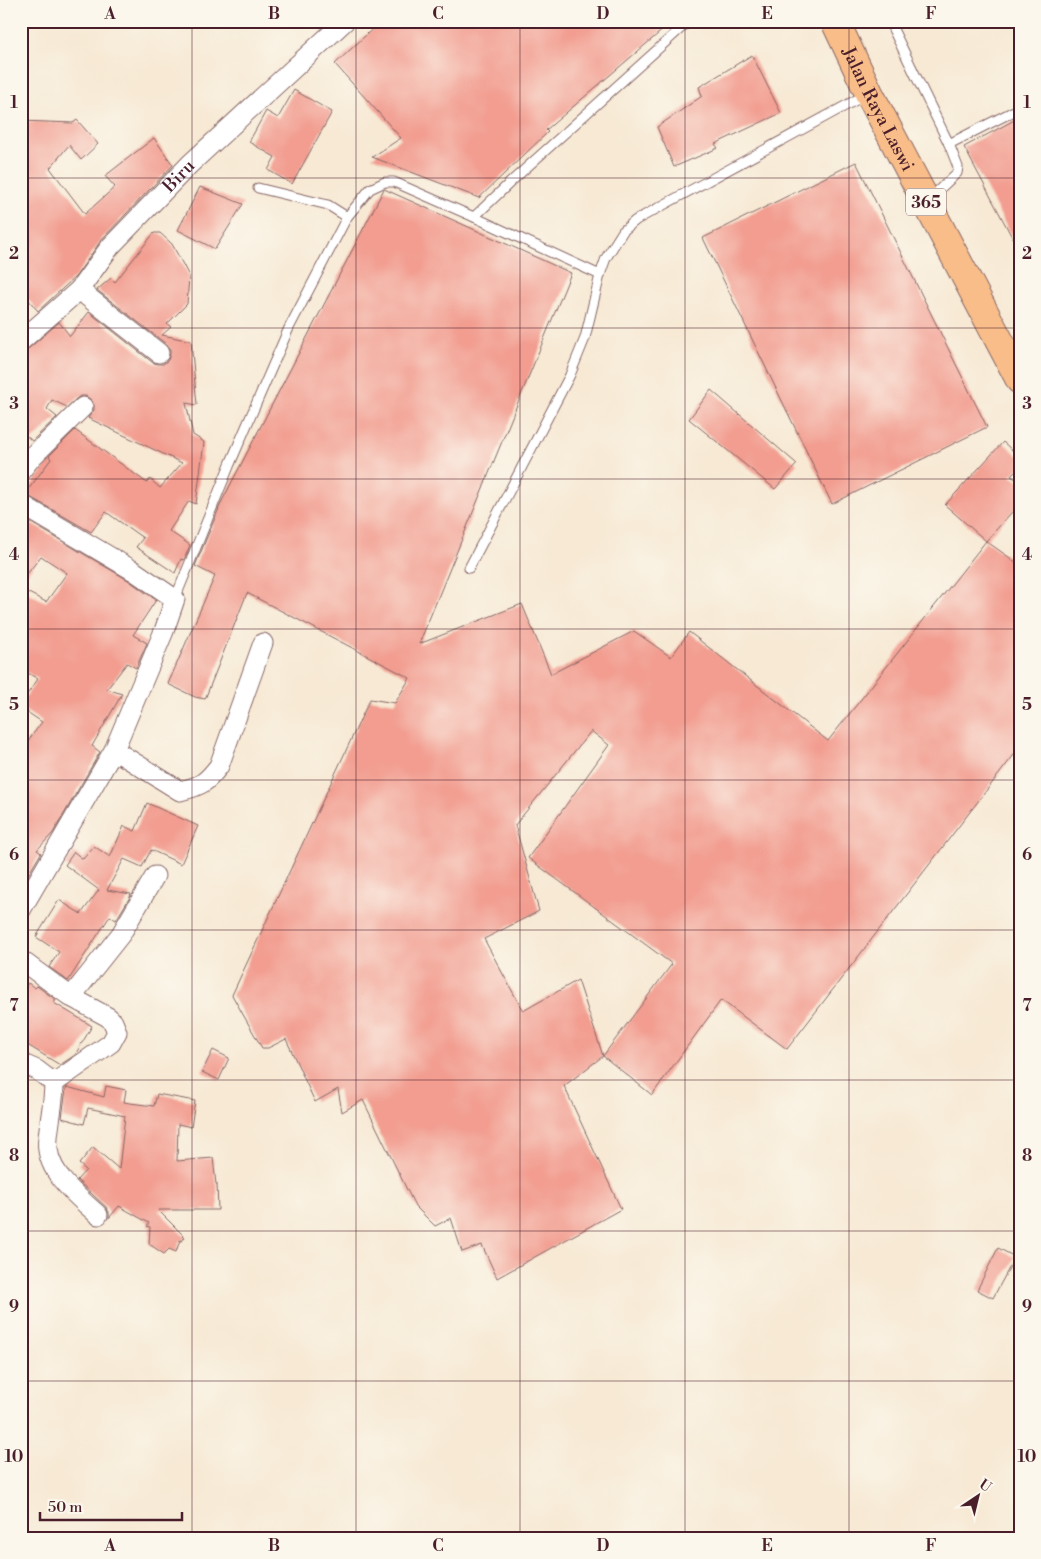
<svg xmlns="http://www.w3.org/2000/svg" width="1041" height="1559" viewBox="0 0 1041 1559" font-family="'Libre Bodoni',serif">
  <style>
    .building { fill: #f29d90; fill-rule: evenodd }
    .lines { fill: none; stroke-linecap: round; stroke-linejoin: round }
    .service-casing { stroke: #876666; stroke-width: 11 }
    .minor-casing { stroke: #876666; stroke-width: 21 }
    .primary-casing { stroke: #876666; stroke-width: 30 }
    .service { stroke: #fff; stroke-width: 9 }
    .minor { stroke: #fff; stroke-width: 19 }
    .primary { stroke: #f8bd89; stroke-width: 28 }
    .grid { fill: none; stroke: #4a1f2b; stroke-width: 1; stroke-opacity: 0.55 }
    .labels { text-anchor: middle; stroke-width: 4; stroke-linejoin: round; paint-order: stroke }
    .shield { fill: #fbf7ec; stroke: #7f6065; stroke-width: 1 }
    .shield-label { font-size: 16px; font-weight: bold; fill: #4a1f2b }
    .street-label { font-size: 18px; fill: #4a1f2b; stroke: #fbf7ec }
    .neatline { fill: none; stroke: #4a1f2b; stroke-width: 2 }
    .grid-label { font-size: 16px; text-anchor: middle; font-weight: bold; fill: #4a1f2b }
  </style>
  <rect width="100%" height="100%" fill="#fbf7ec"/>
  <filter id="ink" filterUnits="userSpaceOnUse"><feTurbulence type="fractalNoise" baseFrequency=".02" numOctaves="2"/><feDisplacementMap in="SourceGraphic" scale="10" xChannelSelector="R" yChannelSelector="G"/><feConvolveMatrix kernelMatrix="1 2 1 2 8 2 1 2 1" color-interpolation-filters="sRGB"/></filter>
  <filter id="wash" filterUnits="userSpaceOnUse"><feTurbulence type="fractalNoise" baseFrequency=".0096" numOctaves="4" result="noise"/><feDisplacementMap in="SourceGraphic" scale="20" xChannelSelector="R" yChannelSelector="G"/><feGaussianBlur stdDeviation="1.12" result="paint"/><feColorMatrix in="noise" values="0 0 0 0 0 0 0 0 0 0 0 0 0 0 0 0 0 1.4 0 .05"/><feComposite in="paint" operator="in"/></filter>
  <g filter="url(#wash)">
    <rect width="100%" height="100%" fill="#f7e9d4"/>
    <g id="blocks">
      <g class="building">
        <polygon points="381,21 673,21 546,130 548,132 479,198 372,157 401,138 335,64"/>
        <polygon points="752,55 781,113 715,144 718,148 674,167 657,127 702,96 699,87"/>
        <polygon points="294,90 332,112 292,184 268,170 275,157 249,142 266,111 278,118"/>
        <polygon points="1020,117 1020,252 964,147"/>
        <polygon points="77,120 98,144 81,160 69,145 50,168 85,214 115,187 105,176 154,138 173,165 102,239 76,276 38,311 21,291 21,121 73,123"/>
        <polygon points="856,162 987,427 832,504 703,238"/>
        <polygon points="200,187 243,204 215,249 178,230"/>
        <path d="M384,189L571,273L419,644L522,604L551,674L634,631L671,657L689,632L828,741L986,541L1020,565V747L787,1049L721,1000L652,1095L603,1056L564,1086L621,1209L497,1278L482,1245L462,1252L451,1218L435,1226L415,1206L363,1100L342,1112L338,1089L315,1102L286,1039L268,1048H262L232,995L370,699L395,703L410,678L247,593L205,699L195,697L168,684L215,576L195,566L222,501ZM591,731L609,745L528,858L672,964L603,1056L578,980L523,1011L484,939L539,911L515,825Z"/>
        <polygon points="154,233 160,233 172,244 189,276 187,304 167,324 171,327 162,335 191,341 197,405 186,403 193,435 204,442 196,504 189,501 169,531 190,545 184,560 181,559 175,573 136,547 143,538 106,512 91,532 25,494 51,459 49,456 75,430 147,483 150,479 160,488 182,463 88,418 94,410 94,405 91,400 86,396 80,396 76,399 67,407 52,400 47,409 57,417 32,441 21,431 21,352 28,349 59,322 70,336 89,312 152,362 157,364 163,364 168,360 170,354 170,349 166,344 97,290 111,278 115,282"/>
        <polygon points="711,390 797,464 775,489 689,419"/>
        <polygon points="1003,442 1020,457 1020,467 1011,476 1020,482 1020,503 986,541 945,505"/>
        <polygon points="21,517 128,580 156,600 133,635 147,643 136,668 127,663 107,689 122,694 92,746 100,752 53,833 37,850 41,853 21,887 21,750 42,722 21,708 21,703 38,679 21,669 21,589 46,602 67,573 41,556 21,582"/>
        <polygon points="147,803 198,826 181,864 151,850 142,867 124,859 107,890 131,894 130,897 116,920 110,916 68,981 49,967 59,952 36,937 59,900 81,914 99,890 65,865 74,852 83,859 94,846 110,857 124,826 135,831"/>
        <polygon points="28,983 35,988 37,986 56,1000 54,1003 92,1026 75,1055 60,1065 21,1041 21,993"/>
        <polygon points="213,1050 229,1058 219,1080 202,1072"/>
        <polygon points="106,1086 126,1090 124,1102 130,1103 154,1106 157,1094 195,1101 191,1127 178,1124 177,1161 213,1158 216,1184 217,1184 218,1210 158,1210 185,1237 182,1241 180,1240 176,1252 169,1249 164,1254 149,1244 150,1227 147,1226 149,1223 119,1206 109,1218 109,1212 106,1207 77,1180 86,1170 79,1164 93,1147 119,1169 125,1116 88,1108 84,1124 62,1118 66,1089 67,1087 104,1097"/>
        <polygon points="998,1248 1015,1257 993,1298 977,1290"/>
      </g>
    </g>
  </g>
  <g filter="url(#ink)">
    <use href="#blocks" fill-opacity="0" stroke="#876666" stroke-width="1"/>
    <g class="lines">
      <defs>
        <g id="service">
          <polyline points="889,21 949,144"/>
          <polyline points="258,188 328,205 347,217"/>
          <polyline points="928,200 957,173 958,167 949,144 1020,108"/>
          <polyline points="474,217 600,275"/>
          <polyline points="469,568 570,375 585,338 600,275 606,258 623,231 636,220 867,94"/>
          <polyline points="175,599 230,464 289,328 347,217 370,189 385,182 394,182 474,217 515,178 689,21"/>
        </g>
        <g id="minor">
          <polyline points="79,290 159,353"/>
          <path id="s1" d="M21,341L79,290L110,247L190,164L345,21"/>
          <polyline points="21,471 32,457 83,407"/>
          <polyline points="21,504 134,571 175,599 164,631 114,750 21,910"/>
          <path d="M114,750L180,791C201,786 206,783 219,766L263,643"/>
          <polyline points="21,960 71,997 108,1017 113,1022 117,1032 111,1043 54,1083"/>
          <polyline points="71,997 121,934 155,876"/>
          <path d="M21,1063L37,1070L54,1083C54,1101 50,1118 48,1137C43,1170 76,1195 98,1215"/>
        </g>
        <g id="primary">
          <path id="s2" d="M835,21L869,93L1020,380"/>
        </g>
      </defs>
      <use href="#service" class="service-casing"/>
      <use href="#minor" class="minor-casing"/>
      <use href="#primary" class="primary-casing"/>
      <use href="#service" class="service"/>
      <use href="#minor" class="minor"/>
      <use href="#primary" class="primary"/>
    </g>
  </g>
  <path class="grid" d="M192,21V1538M356,21V1538M520,21V1538M685,21V1538M849,21V1538M21,178H1020M21,328H1020M21,479H1020M21,629H1020M21,780H1020M21,930H1020M21,1080H1020M21,1231H1020M21,1381H1020"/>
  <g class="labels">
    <rect class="shield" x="906" y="188.5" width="40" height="27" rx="4"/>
    <g class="shield-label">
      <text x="926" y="208">365</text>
    </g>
    <g class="street-label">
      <text dy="6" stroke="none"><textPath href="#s2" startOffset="98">Jalan Raya Laswi</textPath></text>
      <text dy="6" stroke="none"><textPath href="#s1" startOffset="229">Biru</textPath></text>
    </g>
  </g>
  <rect width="1041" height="1559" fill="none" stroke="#fbf7ec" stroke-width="55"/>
  <g transform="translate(978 1496) rotate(35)" stroke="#fbf7ec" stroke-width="4" paint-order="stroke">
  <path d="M0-4L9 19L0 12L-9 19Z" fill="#4a1f2b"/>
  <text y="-8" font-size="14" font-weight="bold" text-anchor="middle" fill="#4a1f2b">U</text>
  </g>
  <path d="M40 1512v8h142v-8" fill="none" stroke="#4a1f2b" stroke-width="2.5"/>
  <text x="48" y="1512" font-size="15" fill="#4a1f2b" stroke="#fbf7ec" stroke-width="4" paint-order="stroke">50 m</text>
  <rect x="28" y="28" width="986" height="1504" class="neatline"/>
  <g class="grid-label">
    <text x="110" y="19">A</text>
    <text x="274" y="19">B</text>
    <text x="438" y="19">C</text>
    <text x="603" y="19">D</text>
    <text x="767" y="19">E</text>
    <text x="931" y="19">F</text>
    <text x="14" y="108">1</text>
    <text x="1027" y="108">1</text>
    <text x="14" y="259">2</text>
    <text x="1027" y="259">2</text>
    <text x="14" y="409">3</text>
    <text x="1027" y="409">3</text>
    <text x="14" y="560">4</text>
    <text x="1027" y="560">4</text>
    <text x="14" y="710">5</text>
    <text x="1027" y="710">5</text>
    <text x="14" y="860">6</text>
    <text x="1027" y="860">6</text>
    <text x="14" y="1011">7</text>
    <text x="1027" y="1011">7</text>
    <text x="14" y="1161">8</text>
    <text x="1027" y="1161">8</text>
    <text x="14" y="1312">9</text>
    <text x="1027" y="1312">9</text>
    <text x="14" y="1462">10</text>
    <text x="1027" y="1462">10</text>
    <text x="110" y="1551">A</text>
    <text x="274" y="1551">B</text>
    <text x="438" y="1551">C</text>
    <text x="603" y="1551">D</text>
    <text x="767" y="1551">E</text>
    <text x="931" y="1551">F</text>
  </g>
</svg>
